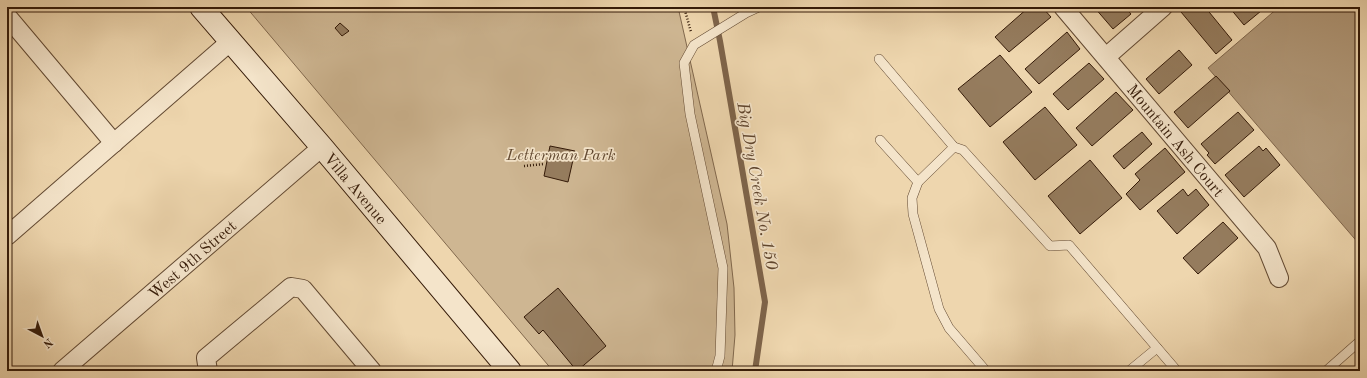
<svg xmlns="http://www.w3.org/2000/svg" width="1367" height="378" viewBox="0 0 1367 378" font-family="'Old Standard TT',serif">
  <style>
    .green { fill: #ceb692; stroke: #81684d }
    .water { fill: #af9676; stroke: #7e644a }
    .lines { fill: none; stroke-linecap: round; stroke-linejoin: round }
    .stream { stroke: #7e644a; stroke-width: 6 }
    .building { fill: #957c5e; stroke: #341a08 }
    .lane-casing { stroke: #624932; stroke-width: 10 }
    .street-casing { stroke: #624932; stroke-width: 20 }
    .secondary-casing { stroke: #341a08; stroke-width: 24 }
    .path { stroke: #341a08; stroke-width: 2.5; stroke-dasharray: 1 2; stroke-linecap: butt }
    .lane { stroke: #f4e4ca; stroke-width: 9 }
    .street { stroke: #f4e4ca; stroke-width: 18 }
    .secondary { stroke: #f4e4ca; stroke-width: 22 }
    .labels { text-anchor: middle; stroke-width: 3.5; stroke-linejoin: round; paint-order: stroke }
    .street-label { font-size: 16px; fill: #341a08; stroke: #f4e4ca }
    .park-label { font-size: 16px; font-style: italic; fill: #624931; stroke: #f4e4ca }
    .water-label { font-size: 17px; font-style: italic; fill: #5f452e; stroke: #f4e4ca }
  </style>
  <rect width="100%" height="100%" fill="#eed6ae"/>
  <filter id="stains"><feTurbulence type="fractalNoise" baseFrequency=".005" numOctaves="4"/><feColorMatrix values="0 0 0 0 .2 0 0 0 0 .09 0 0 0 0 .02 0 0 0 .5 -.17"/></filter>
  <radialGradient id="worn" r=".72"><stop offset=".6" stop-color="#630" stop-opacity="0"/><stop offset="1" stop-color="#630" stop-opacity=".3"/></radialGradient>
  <polygon class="green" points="246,7 678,7 727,224 734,288 735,335 732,371 553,371"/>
  <polygon class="water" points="1279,7 1360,7 1360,245 1208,68"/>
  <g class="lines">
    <polyline class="stream" points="713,7 720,41 765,302 755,371"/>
  </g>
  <g class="building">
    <polygon points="1029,7 1042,7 1051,17 1009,52 995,37"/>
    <polygon points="1094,7 1125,7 1131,14 1113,29"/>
    <polygon points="1186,7 1205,7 1232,40 1216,54 1181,12"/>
    <polygon points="1229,7 1257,7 1261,11 1244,25"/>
    <polygon points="340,23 349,31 342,36 335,28"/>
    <polygon points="1067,32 1080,49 1039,84 1025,69"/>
    <polygon points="1179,50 1192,65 1159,94 1146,79"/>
    <polygon points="1000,55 1032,92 990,127 958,89"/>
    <polygon points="1089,63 1104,79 1068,110 1053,94"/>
    <polygon points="1216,76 1230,91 1188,128 1174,112"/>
    <polygon points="1116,92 1133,110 1092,146 1076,128"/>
    <polygon points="1045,107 1077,145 1035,180 1003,142"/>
    <polygon points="1238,112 1254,130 1215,164 1207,155 1209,153 1201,144"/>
    <polygon points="1142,132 1152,144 1124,169 1113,156"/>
    <polygon points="550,146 575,151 568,182 544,176"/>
    <polygon points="1259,146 1263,151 1266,148 1280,165 1244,197 1225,175"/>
    <polygon points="1165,148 1185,172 1140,210 1126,194 1140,180 1135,174"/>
    <polygon points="1090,160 1122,198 1080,234 1048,196"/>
    <polygon points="1183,189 1188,196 1196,189 1209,205 1177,234 1157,211"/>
    <polygon points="1223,222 1238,238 1198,274 1183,258"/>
    <polygon points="558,288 606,346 577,371 543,330 539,334 524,317"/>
  </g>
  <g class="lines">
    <defs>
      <g id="lane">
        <polyline points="879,59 954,147"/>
        <polyline points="880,140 918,182"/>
        <polyline points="716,371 720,356 723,268 690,114 684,63 694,45 746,13 759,7"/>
        <polyline points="986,371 949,328 939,309 913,214 912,198 918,182 954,147 963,150 1050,246 1069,245 1177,371"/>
        <polyline points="1129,371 1157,348"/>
        <polyline points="1326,371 1360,341"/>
      </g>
      <g id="street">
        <polyline points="1063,7 1267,248 1279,278"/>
        <polyline points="7,16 114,143"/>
        <polyline points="1106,57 1163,7"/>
        <polyline points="7,236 231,41"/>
        <polyline points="62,371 322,147"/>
        <polyline points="208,371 206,358 291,287 303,289 372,371"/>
      </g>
      <polyline id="secondary" points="201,7 322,147 510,371"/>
    </defs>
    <use href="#lane" class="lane-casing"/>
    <use href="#street" class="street-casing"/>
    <use href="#secondary" class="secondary-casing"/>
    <g class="path">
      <polyline points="684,7 691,32"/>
      <polyline points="524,166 544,164"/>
    </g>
    <use href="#lane" class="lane"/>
    <use href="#street" class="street"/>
    <use href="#secondary" class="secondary"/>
  </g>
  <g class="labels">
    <g class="street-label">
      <text transform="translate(1176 140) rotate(50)" y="6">Mountain Ash Court</text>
      <text transform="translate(356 188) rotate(50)" y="6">Villa Avenue</text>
      <text transform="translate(192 259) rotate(-41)" y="6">West 9th Street</text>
    </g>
    <g class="park-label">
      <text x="561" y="160">Letterman Park</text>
    </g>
    <g class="water-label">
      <text transform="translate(758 186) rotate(80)" y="6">Big Dry Creek No. 150</text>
    </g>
  </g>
  <rect width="1367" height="378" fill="none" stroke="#eed6ae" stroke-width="24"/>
  <rect x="8" y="8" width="1351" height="362" fill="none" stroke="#341a08" stroke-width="2"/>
  <rect x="12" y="12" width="1343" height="354" fill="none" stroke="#341a08"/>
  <g transform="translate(42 336) rotate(139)" stroke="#f4e4ca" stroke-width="3" paint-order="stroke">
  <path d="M0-3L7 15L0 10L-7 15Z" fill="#341a08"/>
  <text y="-6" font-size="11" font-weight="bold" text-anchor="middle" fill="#341a08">N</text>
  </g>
  <rect width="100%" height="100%" filter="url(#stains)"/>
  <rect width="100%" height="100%" fill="url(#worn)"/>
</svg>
